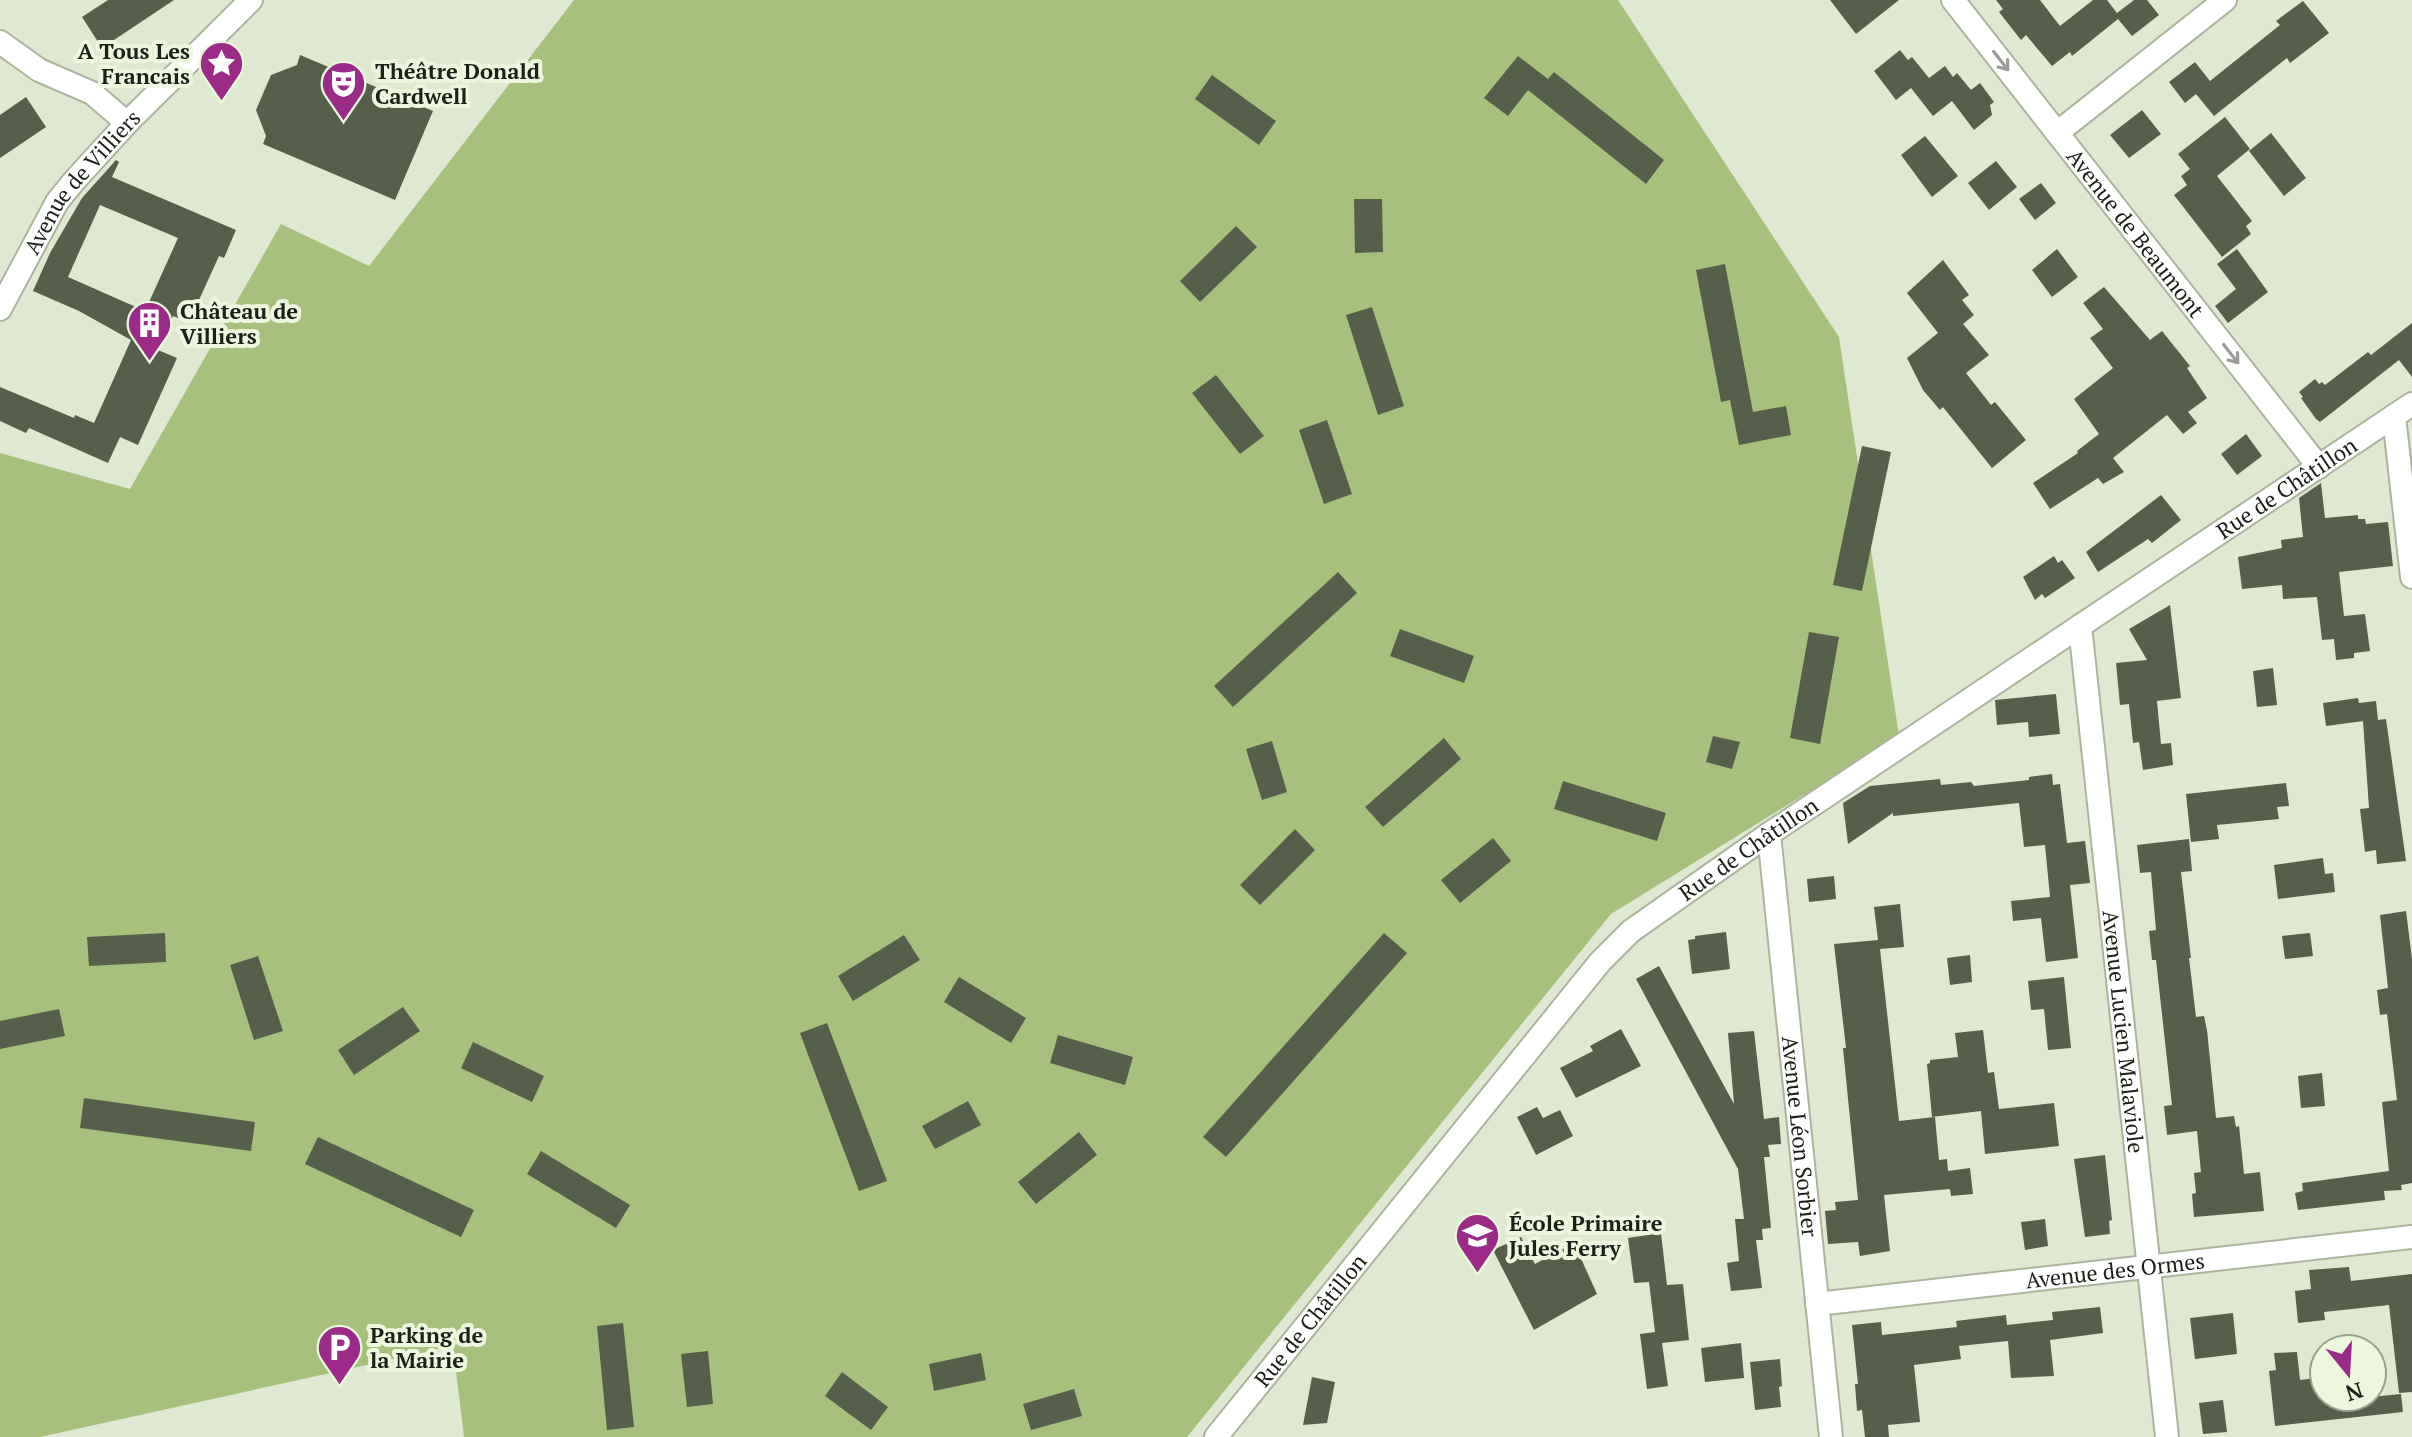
<svg xmlns="http://www.w3.org/2000/svg" width="2412" height="1437" viewBox="0 0 2412 1437" font-family="'PT Serif',serif">
  <style>
    .forest { fill: #a7c17c }
    .building { fill: #565f4a; fill-rule: evenodd }
    .lines { fill: none; stroke-linecap: round; stroke-linejoin: round }
    .minor-casing { stroke: #abb59e; stroke-width: 26 }
    .minor { stroke: #fff; stroke-width: 22 }
    .oneway { stroke: #999b97 }
    .labels { text-anchor: middle; stroke-width: 8; stroke-linejoin: round; paint-order: stroke }
    .poi-label { font-size: 22px; font-weight: bold; fill: #1c2017; stroke: #ecf7de; text-anchor: start }
    .street-label { font-size: 22px; fill: #1c2017; stroke: #ecf7de }
  </style>
  <rect width="100%" height="100%" fill="#dfe9d1"/>
  <polygon class="forest" points="574,0 1618,0 1839,337 1899,736 1611,914 1187,1437 464,1437 453,1346 40,1437 0,1437 0,453 130,489 281,224 369,266"/>
  <g class="building">
    <polygon points="108,0 174,0 102,48 82,17"/>
    <polygon points="1830,0 1899,0 1856,34"/>
    <polygon points="1996,0 2040,0 2060,26 2093,0 2107,0 2117,13 2134,0 2147,0 2159,15 2132,36 2118,19 2072,56 2070,52 2052,66 2026,35 2021,40 1999,12 2003,9"/>
    <polygon points="2303,1 2329,33 2290,63 2287,58 2214,116 2196,94 2185,103 2169,82 2195,62 2210,81 2280,25 2276,21"/>
    <polygon points="1900,50 1908,60 1912,57 1929,78 1945,66 1953,77 1957,73 1971,90 1980,83 1994,102 1990,105 1992,115 1974,130 1952,101 1933,116 1911,88 1896,100 1874,71"/>
    <polygon points="300,55 433,111 395,200 263,144 266,136 256,110 271,75 297,65"/>
    <polygon points="1518,56 1548,79 1554,72 1664,160 1646,184 1528,90 1508,116 1484,98"/>
    <polygon points="1212,75 1276,121 1259,145 1195,99"/>
    <polygon points="26,97 46,127 0,158 0,115"/>
    <polygon points="2142,110 2161,134 2129,158 2110,135"/>
    <polygon points="2225,117 2250,149 2217,176 2252,221 2246,226 2251,234 2222,257 2174,195 2187,185 2181,176 2190,169 2178,154"/>
    <polygon points="2271,133 2306,178 2284,196 2249,151"/>
    <polygon points="1925,136 1958,176 1932,197 1901,155"/>
    <path d="M116,160L119,162L112,177L236,230L224,258L219,256L189,322L173,316L158,350L177,358L138,445L120,437L108,463L29,428L26,433L0,421V387L74,418L75,415L94,423L131,340L79,311L33,291L50,253L82,198ZM100,205L178,238L145,311L68,277Z"/>
    <polygon points="1996,161 2017,187 1989,210 1968,183"/>
    <polygon points="2041,183 2056,203 2035,220 2019,199"/>
    <polygon points="1354,199 1382,199 1383,252 1355,253"/>
    <polygon points="1236,226 1257,247 1200,302 1180,281"/>
    <polygon points="2057,249 2078,277 2052,297 2032,270"/>
    <polygon points="2237,249 2268,292 2228,323 2215,306 2236,289 2217,264"/>
    <polygon points="1943,260 1969,295 1962,300 1974,315 1963,324 1989,355 1966,373 1991,405 1995,402 2026,440 1992,468 1943,407 1940,410 1923,390 1907,358 1938,333 1907,293"/>
    <polygon points="1725,264 1753,412 1786,406 1791,435 1739,445 1730,400 1721,402 1696,270"/>
    <polygon points="2104,287 2150,340 2162,331 2190,366 2187,368 2207,398 2188,412 2197,423 2183,434 2167,415 2113,458 2124,472 2103,484 2098,478 2050,509 2033,483 2078,453 2077,451 2099,434 2074,399 2113,368 2090,338 2103,329 2083,303"/>
    <polygon points="1372,307 1404,406 1378,415 1346,315"/>
    <polygon points="2412,323 2412,377 2399,360 2320,422 2316,419 2301,398 2303,397 2299,392 2315,379 2319,384 2322,382 2325,385 2368,352 2371,355"/>
    <polygon points="1216,375 1264,436 1240,454 1192,393"/>
    <polygon points="1327,420 1352,494 1324,504 1299,430"/>
    <polygon points="2246,434 2262,456 2237,475 2221,454"/>
    <polygon points="1862,446 1891,452 1862,591 1833,585"/>
    <polygon points="2321,483 2325,518 2358,515 2358,519 2365,519 2366,524 2388,522 2393,566 2339,572 2344,616 2365,614 2370,651 2354,653 2354,658 2336,660 2334,639 2322,640 2317,597 2283,599 2282,585 2242,589 2238,557 2282,548 2281,540 2303,537 2299,498"/>
    <polygon points="2161,495 2181,520 2152,543 2148,539 2098,572 2086,552"/>
    <polygon points="2054,556 2058,563 2062,560 2075,578 2045,598 2042,594 2035,600 2023,577"/>
    <polygon points="1338,572 1357,593 1233,707 1214,686"/>
    <polygon points="2170,605 2181,698 2157,701 2161,744 2171,743 2173,765 2143,770 2139,742 2133,743 2129,704 2120,705 2116,663 2147,660 2129,629"/>
    <polygon points="1400,629 1474,656 1464,683 1390,656"/>
    <polygon points="1809,632 1839,637 1820,744 1790,738"/>
    <polygon points="2273,668 2277,705 2257,707 2253,671"/>
    <polygon points="2056,694 2060,734 2029,737 2028,722 1997,725 1995,700"/>
    <polygon points="2358,698 2359,703 2376,701 2378,720 2386,719 2406,861 2377,864 2376,850 2365,852 2360,809 2369,808 2363,721 2371,720 2326,726 2323,703"/>
    <polygon points="1713,736 1740,742 1732,769 1706,762"/>
    <polygon points="1444,738 1461,759 1383,827 1365,807"/>
    <polygon points="1272,741 1287,792 1262,800 1246,749"/>
    <polygon points="2052,774 2053,785 2060,784 2067,843 2085,841 2090,883 2070,885 2078,958 2046,962 2041,918 2013,921 2011,901 2050,897 2045,845 2024,847 2019,803 1893,816 1893,813 1848,844 1843,803 1870,786 1940,779 1941,785 1971,782 1974,786 2029,780 2029,777"/>
    <polygon points="1563,781 1666,813 1657,841 1554,809"/>
    <polygon points="2286,783 2289,806 2277,807 2279,819 2217,825 2219,839 2191,842 2186,794"/>
    <polygon points="1295,829 1315,850 1260,905 1240,885"/>
    <polygon points="1493,838 1511,861 1460,903 1441,880"/>
    <polygon points="2189,839 2192,871 2181,872 2191,958 2189,958 2196,1017 2204,1016 2207,1030 2216,1118 2234,1116 2236,1127 2239,1126 2244,1174 2260,1172 2264,1211 2194,1217 2192,1194 2196,1193 2194,1173 2201,1172 2197,1131 2167,1135 2164,1106 2172,1105 2156,960 2152,960 2149,931 2156,930 2151,872 2140,873 2137,845"/>
    <polygon points="2323,858 2325,874 2333,873 2335,892 2278,899 2274,865"/>
    <polygon points="1834,876 1836,899 1809,902 1807,879"/>
    <polygon points="1900,904 1904,947 1880,949 1899,1121 1935,1117 1939,1160 1947,1159 1948,1171 1970,1168 1973,1194 1951,1196 1950,1189 1884,1195 1890,1251 1860,1256 1858,1242 1828,1244 1825,1211 1836,1210 1835,1202 1858,1200 1843,1048 1846,1048 1834,944 1878,940 1874,907"/>
    <polygon points="2406,911 2412,959 2412,1183 2401,1185 2402,1190 2384,1191 2385,1200 2298,1210 2295,1193 2303,1191 2302,1183 2389,1171 2382,1102 2397,1100 2387,1014 2380,1015 2377,990 2388,988 2380,915"/>
    <polygon points="1726,932 1730,969 1692,974 1688,940 1695,939 1695,936"/>
    <polygon points="165,933 166,962 89,966 87,937"/>
    <polygon points="1384,933 1407,953 1226,1157 1203,1137"/>
    <polygon points="2310,933 2313,956 2285,959 2282,936"/>
    <polygon points="904,935 920,960 853,1001 838,976"/>
    <polygon points="1970,955 1972,982 1950,985 1947,958"/>
    <polygon points="258,956 283,1031 254,1040 230,965"/>
    <polygon points="1659,966 1734,1104 1728,1033 1754,1031 1764,1119 1779,1117 1781,1144 1768,1145 1770,1157 1764,1157 1771,1228 1762,1229 1763,1240 1756,1240 1762,1288 1731,1291 1727,1263 1739,1261 1735,1219 1744,1219 1738,1169 1636,979"/>
    <polygon points="959,977 1026,1018 1011,1043 944,1002"/>
    <polygon points="2064,977 2071,1048 2048,1050 2044,1009 2031,1010 2028,981"/>
    <polygon points="403,1007 420,1031 354,1075 338,1050"/>
    <polygon points="59,1009 65,1036 0,1049 0,1021"/>
    <polygon points="827,1023 887,1181 859,1191 800,1033"/>
    <polygon points="1621,1029 1641,1066 1576,1098 1560,1068 1593,1051 1590,1046"/>
    <polygon points="1983,1030 1988,1073 1994,1072 1999,1109 2054,1103 2059,1146 1985,1154 1981,1111 1932,1117 1927,1064 1930,1063 1930,1060 1958,1057 1955,1033"/>
    <polygon points="1058,1035 1133,1057 1125,1085 1050,1063"/>
    <polygon points="473,1042 544,1076 532,1102 461,1068"/>
    <polygon points="2322,1073 2325,1106 2301,1108 2298,1076"/>
    <polygon points="84,1098 255,1122 251,1151 80,1128"/>
    <polygon points="968,1101 981,1125 935,1149 922,1126"/>
    <polygon points="1537,1107 1543,1118 1560,1110 1573,1136 1536,1155 1517,1117"/>
    <polygon points="1079,1132 1097,1155 1036,1204 1018,1182"/>
    <polygon points="318,1137 474,1210 461,1237 305,1164"/>
    <polygon points="541,1151 630,1205 616,1228 527,1174"/>
    <polygon points="2105,1155 2112,1220 2109,1221 2110,1234 2085,1237 2074,1159"/>
    <polygon points="2045,1219 2048,1246 2025,1250 2021,1222"/>
    <polygon points="1661,1233 1667,1285 1683,1284 1689,1340 1662,1343 1668,1386 1647,1389 1640,1334 1655,1332 1649,1282 1634,1283 1628,1238"/>
    <polygon points="1521,1237 1535,1264 1574,1243 1597,1294 1534,1330 1493,1250"/>
    <polygon points="2349,1267 2351,1281 2412,1274 2412,1392 2399,1393 2389,1305 2324,1312 2325,1320 2298,1323 2295,1291 2311,1289 2309,1270"/>
    <polygon points="2100,1307 2103,1333 2050,1340 2054,1376 2011,1378 2008,1341 1959,1346 1961,1359 1914,1365 1920,1422 1888,1425 1889,1437 1865,1437 1862,1410 1857,1411 1855,1384 1858,1384 1852,1325 1881,1322 1882,1335 1957,1327 1956,1321 2006,1315 2007,1325 2053,1320 2052,1312"/>
    <polygon points="2233,1313 2237,1354 2195,1359 2190,1318"/>
    <polygon points="623,1323 634,1427 607,1430 597,1326"/>
    <polygon points="1741,1343 1744,1378 1705,1382 1701,1348"/>
    <polygon points="708,1351 713,1404 687,1407 681,1354"/>
    <polygon points="2297,1352 2300,1380 2324,1377 2324,1397 2330,1397 2330,1401 2401,1394 2403,1412 2275,1426 2269,1371 2276,1370 2274,1353"/>
    <polygon points="981,1353 986,1380 934,1391 929,1364"/>
    <polygon points="1780,1359 1782,1386 1779,1387 1781,1407 1755,1410 1750,1362"/>
    <polygon points="842,1372 888,1407 871,1430 825,1396"/>
    <polygon points="1312,1377 1335,1382 1327,1423 1303,1425"/>
    <polygon points="1074,1389 1082,1416 1031,1430 1023,1404"/>
    <polygon points="2223,1400 2227,1432 2203,1434 2199,1403"/>
  </g>
  <g class="lines">
    <defs>
      <g id="minor">
        <path id="s1" d="M1953,0L2319,467"/>
        <polyline points="0,42 39,70 92,93 127,123"/>
        <polyline points="2057,133 2225,0"/>
        <path id="s2" d="M0,309L57,202L74,181L127,123L251,0"/>
        <polyline points="2394,416 2412,577"/>
        <path id="s3" d="M2080,626L2167,1437"/>
        <path id="s4" d="M1769,834L1831,1437"/>
        <path id="s5" d="M1817,1304L2412,1237"/>
        <path id="s6" d="M1216,1437L1600,962L1631,931L1769,834L2412,404"/>
      </g>
    </defs>
    <use href="#minor" class="minor-casing"/>
    <use href="#minor" class="minor"/>
  </g>
  <defs><path id="oneway-shaft" d="M-6 0H5M1.5-3L5.5 0L1.5 3" fill="none" stroke-width="1.6" stroke-linecap="round" stroke-linejoin="round" transform="scale(2)"/></defs>
  <g class="oneway">
    <use href="#oneway-shaft" transform="translate(2001 61) rotate(52)"/>
    <use href="#oneway-shaft" transform="translate(2231 354) rotate(52)"/>
  </g>
  <defs>
    <symbol id="sight-pin" viewBox="-11 -11 22 30"><path d="M0 17L-7.5 6A9.5 9.5 0 1 1 7.5 6Z" fill="#9b2a88" stroke="#ecf7de"/><path d="M0-6L1.8-2.2L6-1.7L2.9 1.2L3.7 5.4L0 3.3L-3.7 5.4L-2.9 1.2L-6-1.7L-1.8-2.2Z" fill="#fff"/></symbol>
    <symbol id="theatre-pin" viewBox="-11 -11 22 30"><path d="M0 17L-7.5 6A9.5 9.5 0 1 1 7.5 6Z" fill="#9b2a88" stroke="#ecf7de"/><path d="M-5-5.5Q0-4 5-5.5V0Q5 5 0 6Q-5 5-5 0ZM-3.3-2.5H-1v1.5H-3.3ZM1-2.5H3.3v1.5H1ZM-2.8 1Q0 5.5 2.8 1Z" fill="#fff"/></symbol>
    <symbol id="building-pin" viewBox="-11 -11 22 30"><path d="M0 17L-7.5 6A9.5 9.5 0 1 1 7.5 6Z" fill="#9b2a88" stroke="#ecf7de"/><path d="M-4-6H4V6H1V3H-1V6H-4ZM-2.5-4.3h1.7v1.8h-1.7ZM.8-4.3h1.7v1.8H.8ZM-2.5-1h1.7V.8h-1.7ZM.8-1h1.7V.8H.8Z" fill="#fff"/></symbol>
    <symbol id="school-pin" viewBox="-11 -11 22 30"><path d="M0 17L-7.5 6A9.5 9.5 0 1 1 7.5 6Z" fill="#9b2a88" stroke="#ecf7de"/><path d="M0-5L7-2L0 1L-7-2ZM-4 1L0 2.5L4 1V4Q0 6-4 4Z" fill="#fff"/></symbol>
    <symbol id="parking-pin" viewBox="-11 -11 22 30"><path d="M0 17L-7.5 6A9.5 9.5 0 1 1 7.5 6Z" fill="#9b2a88" stroke="#ecf7de"/><path d="M-3.5-5.5H1a3.5 3.5 0 0 1 0 7H-1V5.5H-3.5ZM-1-3.4V-.6H.8a1.4 1.4 0 0 0 0-2.8Z" fill="#fff"/></symbol>
  </defs>
  <g fill-rule="evenodd">
    <use href="#sight-pin" x="196" y="38" width="51" height="69"/>
    <use href="#theatre-pin" x="318" y="58" width="51" height="69"/>
    <use href="#building-pin" x="124" y="298" width="51" height="69"/>
    <use href="#school-pin" x="1452" y="1210" width="51" height="69"/>
    <use href="#parking-pin" x="314" y="1322" width="51" height="69"/>
  </g>
  <g class="labels">
    <g class="poi-label">
      <text x="190" y="59" text-anchor="end">A Tous Les<tspan x="190" dy="25">Francais</tspan></text>
      <text x="375" y="79">Théâtre Donald<tspan x="375" dy="25">Cardwell</tspan></text>
      <text x="180" y="319">Château de<tspan x="180" dy="25">Villiers</tspan></text>
      <text x="1509" y="1231">École Primaire<tspan x="1509" dy="25">Jules Ferry</tspan></text>
      <text x="370" y="1343">Parking de<tspan x="370" dy="25">la Mairie</tspan></text>
    </g>
    <g class="street-label">
      <text dy="8" stroke="none"><textPath href="#s2" startOffset="152">Avenue de Villiers</textPath></text>
      <text dy="8" stroke="none"><textPath href="#s1" startOffset="296">Avenue de Beaumont</textPath></text>
      <text dy="8" stroke="none"><textPath href="#s6" startOffset="1446">Rue de Châtillon</textPath></text>
      <text dy="8" stroke="none"><textPath href="#s6" startOffset="798">Rue de Châtillon</textPath></text>
      <text dy="8" stroke="none"><textPath href="#s3" startOffset="408">Avenue Lucien Malaviole</textPath></text>
      <text dy="8" stroke="none"><textPath href="#s4" startOffset="304">Avenue Léon Sorbier</textPath></text>
      <text dy="8" stroke="none"><textPath href="#s5" startOffset="300">Avenue des Ormes</textPath></text>
      <text dy="8" stroke="none"><textPath href="#s6" startOffset="150">Rue de Châtillon</textPath></text>
    </g>
  </g>
  <g transform="translate(2348 1373) rotate(162)"><circle r="38" fill="#ecf7de" stroke="#99a18e" stroke-width="2"/>
  <path d="M0-6L14 30L0 20L-14 30Z" fill="#9b2a88"/>
  <text y="-12" font-size="22" font-weight="bold" text-anchor="middle" fill="#1c2017">N</text>
  </g>
</svg>
